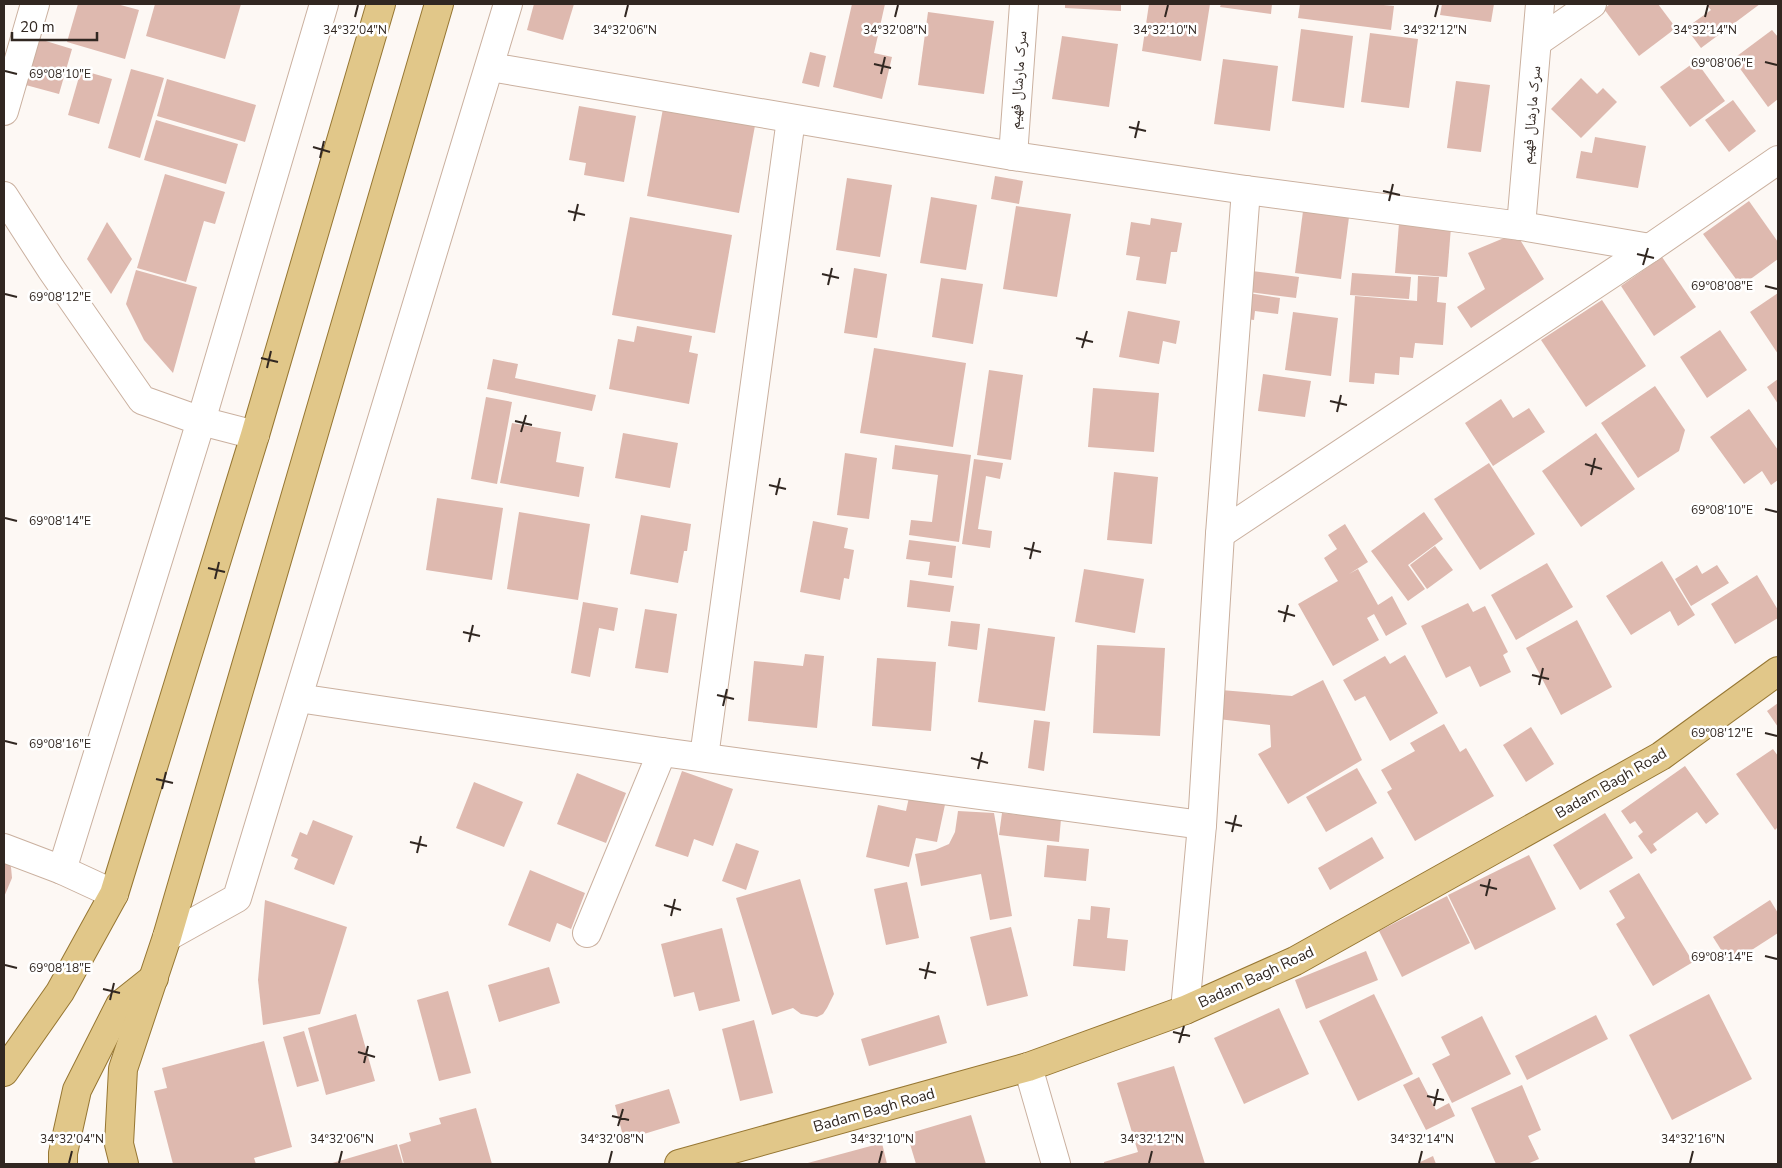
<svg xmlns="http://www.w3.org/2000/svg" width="1782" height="1168" viewBox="0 0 1782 1168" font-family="'Nunito Sans','Noto Naskh Arabic',sans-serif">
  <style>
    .building { fill: #deb9af }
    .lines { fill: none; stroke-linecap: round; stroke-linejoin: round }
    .minor-casing { stroke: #cab09f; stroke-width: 30 }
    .major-casing { stroke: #967632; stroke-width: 30 }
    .minor { stroke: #fff; stroke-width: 28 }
    .major { stroke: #e1c789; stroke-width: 28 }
    .ticks { fill: none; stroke: #312721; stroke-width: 2 }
    .labels { text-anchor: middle; stroke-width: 5; stroke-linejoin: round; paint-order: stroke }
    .street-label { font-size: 15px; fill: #312721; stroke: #fff }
    .ticks-label { font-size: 12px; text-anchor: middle; fill: #312721; stroke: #fff; stroke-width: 5; stroke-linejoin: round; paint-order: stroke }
  </style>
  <rect width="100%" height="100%" fill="#fdf8f4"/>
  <g class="building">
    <polygon points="78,4 117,4 139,10 125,59 67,42"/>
    <polygon points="155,4 241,4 225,59 146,36"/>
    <polygon points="534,4 574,4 563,40 527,30"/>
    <polygon points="852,4 885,4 874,53 892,57 882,99 833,87"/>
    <polygon points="1065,4 1121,4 1121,11 1065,8"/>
    <polygon points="1149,4 1210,4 1201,61 1142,51"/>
    <polygon points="1221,4 1272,4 1271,14 1220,7"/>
    <polygon points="1300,4 1373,4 1394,6 1391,30 1298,18"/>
    <polygon points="1442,4 1494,4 1491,22 1440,15"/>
    <polygon points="1610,4 1658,4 1676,28 1639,56 1604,9"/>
    <polygon points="1706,4 1760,4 1701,48 1686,28 1711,10"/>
    <polygon points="928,12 994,21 984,94 918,85"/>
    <polygon points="1301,29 1353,36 1344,108 1292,101"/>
    <polygon points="1772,30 1778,37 1778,99 1768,107 1733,59"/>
    <polygon points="1370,33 1418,39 1409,108 1361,102"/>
    <polygon points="1062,36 1118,44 1109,107 1052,99"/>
    <polygon points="36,38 72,49 59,94 22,84"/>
    <polygon points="810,52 826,56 819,87 802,83"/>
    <polygon points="1223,59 1278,66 1270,131 1214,124"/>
    <polygon points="1696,61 1725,101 1690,127 1660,87"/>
    <polygon points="131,69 164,78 140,158 108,148"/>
    <polygon points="81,70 112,79 99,124 68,115"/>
    <polygon points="1581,78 1597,94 1603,88 1617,102 1581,138 1551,109"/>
    <polygon points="167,79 256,105 245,142 157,116"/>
    <polygon points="1456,81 1490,85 1481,152 1447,148"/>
    <polygon points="1733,100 1756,131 1729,152 1705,120"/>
    <polygon points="664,103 756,120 739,213 647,196"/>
    <polygon points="579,106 636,116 624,182 584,175 586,163 569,160"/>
    <polygon points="156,120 238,144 226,184 144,160"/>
    <polygon points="1595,137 1646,146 1638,188 1576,178 1581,151 1592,153"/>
    <polygon points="165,174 225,192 215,224 204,221 186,282 137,268"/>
    <polygon points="995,176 1023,181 1019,204 991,199"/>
    <polygon points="847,178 892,185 880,257 836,250"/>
    <polygon points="931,197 977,205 966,270 920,263"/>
    <polygon points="1749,201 1778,242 1778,259 1741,286 1703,234"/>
    <polygon points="1016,206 1071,214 1057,297 1003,289"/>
    <polygon points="1303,211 1349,217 1341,279 1295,273"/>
    <polygon points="630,217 732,235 715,333 612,315"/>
    <polygon points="1151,218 1182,223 1177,252 1171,252 1166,284 1136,280 1140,257 1126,255 1131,222 1150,225"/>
    <polygon points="107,222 132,259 111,294 87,259"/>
    <polygon points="1399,223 1451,227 1447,277 1395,273"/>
    <polygon points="1516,233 1544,279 1471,328 1457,307 1485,289 1468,253"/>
    <polygon points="1662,257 1696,307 1654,336 1621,286"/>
    <polygon points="854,268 887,274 877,338 844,333"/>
    <polygon points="136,270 197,287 173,373 144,340 126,304"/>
    <polygon points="1244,270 1299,277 1296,298 1242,291"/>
    <polygon points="1352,273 1411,277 1409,299 1350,295"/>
    <polygon points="1418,276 1439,277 1437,302 1446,303 1443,345 1415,343 1413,358 1400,357 1399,375 1375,373 1374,384 1349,382 1355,296 1417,301"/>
    <polygon points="941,278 983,284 973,344 932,337"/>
    <polygon points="1242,292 1280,298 1278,314 1255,311 1254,320 1239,318"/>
    <polygon points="1778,293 1778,354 1750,312"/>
    <polygon points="1602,300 1646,366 1586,407 1541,340"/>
    <polygon points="1128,311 1180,321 1176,344 1163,341 1159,364 1119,357"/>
    <polygon points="1293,312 1338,318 1331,376 1285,370"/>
    <polygon points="637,326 692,336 689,352 698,354 689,404 609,389 618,339 634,342"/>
    <polygon points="1720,330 1747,370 1707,398 1680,357"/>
    <polygon points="874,348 966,363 953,447 860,433"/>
    <polygon points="493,359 518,364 515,378 596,395 592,411 487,389"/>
    <polygon points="989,370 1023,375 1011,460 977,455"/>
    <polygon points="1263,374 1311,381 1305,417 1258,411"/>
    <polygon points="1778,379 1778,404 1767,387"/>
    <polygon points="1655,386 1685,430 1679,451 1638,478 1601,423"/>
    <polygon points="1093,388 1159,393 1154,452 1088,447"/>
    <polygon points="486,397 512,402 497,484 471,479"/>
    <polygon points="1501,399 1513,418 1529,408 1545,432 1493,466 1465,423"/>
    <polygon points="1749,409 1778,450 1778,480 1771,485 1762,471 1744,484 1710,437"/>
    <polygon points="512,423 561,432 556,462 584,467 579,497 500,483"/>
    <polygon points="623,433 678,443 670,488 615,478"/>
    <polygon points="1596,433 1635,489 1581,527 1542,471"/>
    <polygon points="895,445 971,455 959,542 909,535 911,520 932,522 938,475 892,469"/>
    <polygon points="845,453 877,458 869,519 837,515"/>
    <polygon points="974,459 1003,463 1000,479 986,476 978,529 992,531 990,548 962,544"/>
    <polygon points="1489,463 1535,534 1480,570 1434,499"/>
    <polygon points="1114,472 1158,477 1152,544 1107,540"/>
    <polygon points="437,498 503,508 492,580 426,570"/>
    <polygon points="519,512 590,524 578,600 507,589"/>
    <polygon points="1424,512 1443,539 1408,565 1425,589 1408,601 1371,551"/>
    <polygon points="641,515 691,524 687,551 684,551 678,583 630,574"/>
    <polygon points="813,521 848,528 844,548 854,550 849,579 844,578 840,600 800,592"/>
    <polygon points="1345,524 1368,562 1349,574 1358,569 1378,605 1392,596 1407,624 1386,636 1374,614 1367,618 1379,640 1333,666 1298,604 1338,581 1324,558 1337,549 1328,535"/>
    <polygon points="909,540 956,546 952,578 928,575 930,562 906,559"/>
    <polygon points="1435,546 1453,570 1427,589 1410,565"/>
    <polygon points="1662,561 1695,615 1678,626 1670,611 1631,635 1606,596"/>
    <polygon points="1547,563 1573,607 1516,640 1491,595"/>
    <polygon points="1697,565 1702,574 1717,565 1729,583 1691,606 1675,579"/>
    <polygon points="1084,569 1144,579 1135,633 1075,622"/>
    <polygon points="1757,575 1778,610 1778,618 1735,644 1711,604"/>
    <polygon points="910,580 954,586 950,612 907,607"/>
    <polygon points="583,602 618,608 614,631 599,628 590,677 571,673"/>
    <polygon points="1468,603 1473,612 1485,606 1508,652 1503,655 1511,672 1480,687 1470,666 1446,678 1421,626"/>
    <polygon points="645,609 677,614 668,673 635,668"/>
    <polygon points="1577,620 1612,687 1561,715 1526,648"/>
    <polygon points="951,621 980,624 977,650 948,646"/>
    <polygon points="988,628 1055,637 1045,711 978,702"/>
    <polygon points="1097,645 1165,648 1160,736 1093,733"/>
    <polygon points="805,654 824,656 817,728 748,721 754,661 803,666"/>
    <polygon points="1405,655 1438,713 1390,741 1365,696 1355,701 1343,680 1385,656 1390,664"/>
    <polygon points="877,658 936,662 931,731 872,726"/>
    <polygon points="1323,680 1362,760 1288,804 1258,754 1271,747 1270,725 1218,719 1221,690 1292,696"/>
    <polygon points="1778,703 1778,727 1767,711"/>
    <polygon points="1034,720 1050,722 1044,771 1028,768"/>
    <polygon points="1444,724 1460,752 1466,748 1494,796 1415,841 1387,792 1392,789 1381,770 1415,751 1410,743"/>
    <polygon points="1531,727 1554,764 1526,782 1503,745"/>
    <polygon points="1773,749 1778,756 1778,827 1775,830 1736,774"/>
    <polygon points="1685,766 1719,814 1706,824 1697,812 1653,844 1657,850 1651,854 1638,836 1643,832 1635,821 1630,824 1621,811"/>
    <polygon points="1357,768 1377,803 1326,832 1306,797"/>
    <polygon points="682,771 733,789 713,846 694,839 688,857 655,846"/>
    <polygon points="577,773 626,793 606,843 557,824"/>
    <polygon points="474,782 523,802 504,847 456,828"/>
    <polygon points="910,793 946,800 937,842 916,838 909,867 866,857 878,805 906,811"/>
    <polygon points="958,811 994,813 1012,916 990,920 981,874 921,886 915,854 935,850 949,844 955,832"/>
    <polygon points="1002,813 1061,819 1059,842 999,835"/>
    <polygon points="1605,813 1633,858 1580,890 1553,845"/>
    <polygon points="313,820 353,836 334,885 294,869 298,859 291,856 300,832 307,835"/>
    <polygon points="1372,837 1384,858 1330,890 1318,868"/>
    <polygon points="736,843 759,851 746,890 722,881"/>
    <polygon points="1047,845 1089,849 1086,881 1044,877"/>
    <polygon points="4,854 8,857 11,867 12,878 4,897"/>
    <polygon points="1529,855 1556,909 1475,950 1448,895"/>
    <polygon points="530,870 585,893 571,929 557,923 550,942 508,925"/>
    <polygon points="1639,873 1693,962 1653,986 1616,924 1625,918 1609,891"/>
    <polygon points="800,879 834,994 827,1008 823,1014 817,1017 801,1014 793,1008 772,1015 736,898"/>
    <polygon points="907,882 919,938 886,945 874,889"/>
    <polygon points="1447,896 1470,943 1402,977 1379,931"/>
    <polygon points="265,900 347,927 320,1014 263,1025 258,980"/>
    <polygon points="1770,900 1778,913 1778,933 1730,964 1713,937"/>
    <polygon points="1091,906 1110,908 1107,938 1128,940 1125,971 1073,966 1078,919 1090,920"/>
    <polygon points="1011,927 1028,996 987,1006 970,937"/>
    <polygon points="722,928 740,1001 699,1011 694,992 674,997 661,944"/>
    <polygon points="1366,951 1378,980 1306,1009 1295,980"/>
    <polygon points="549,967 560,1003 499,1022 488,985"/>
    <polygon points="448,991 471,1073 439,1081 417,1000"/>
    <polygon points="1374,994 1413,1074 1358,1101 1319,1021"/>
    <polygon points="1709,994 1752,1079 1672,1120 1629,1035"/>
    <polygon points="1279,1008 1309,1074 1244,1104 1214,1038"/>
    <polygon points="356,1014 375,1081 326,1095 308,1028"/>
    <polygon points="939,1015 947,1043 869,1066 861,1039"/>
    <polygon points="1596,1015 1608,1039 1527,1080 1515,1056"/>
    <polygon points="1482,1016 1511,1074 1452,1103 1432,1064 1450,1055 1441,1037"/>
    <polygon points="754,1020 773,1093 740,1101 722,1029"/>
    <polygon points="304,1031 319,1081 297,1087 283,1037"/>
    <polygon points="264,1041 292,1147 254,1158 256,1164 173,1164 154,1091 167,1088 162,1068"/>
    <polygon points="1174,1066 1205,1164 1104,1164 1104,1162 1138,1152 1117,1083"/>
    <polygon points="1419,1077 1436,1110 1449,1103 1455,1116 1426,1130 1403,1085"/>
    <polygon points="1522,1085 1541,1130 1528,1136 1539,1159 1527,1164 1496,1164 1471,1108"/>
    <polygon points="669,1089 680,1123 624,1140 615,1105"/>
    <polygon points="476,1108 492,1164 404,1164 399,1145 411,1141 409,1133 441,1124 439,1118"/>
    <polygon points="971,1115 986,1164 916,1164 907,1134"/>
    <polygon points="882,1143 887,1164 804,1164"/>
    <polygon points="397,1144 403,1164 329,1164"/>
    <polygon points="1433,1156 1436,1164 1416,1164"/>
  </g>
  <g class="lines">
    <defs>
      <g id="minor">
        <polyline points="1537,42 1592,4"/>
        <polyline points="490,67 1013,156 1246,190 1521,226 1650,248"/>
        <polyline points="4,111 35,4"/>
        <polyline points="1013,156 1024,4"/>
        <polyline points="4,196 51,269 142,400 201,421 255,435"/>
        <polyline points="1521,226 1540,4"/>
        <polyline points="1220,534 1650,248 1778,160"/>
        <polyline points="298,698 662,752 1202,825"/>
        <polyline points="704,757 791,119"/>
        <polyline points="4,848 62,870 114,894"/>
        <polyline points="62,870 201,421 324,4"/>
        <polyline points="587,933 662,752"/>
        <polyline points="167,937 237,898 508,4"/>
        <polyline points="1185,1010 1202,825 1220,534 1246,190"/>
        <polyline points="1028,1067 1056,1164"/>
      </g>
      <g id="major">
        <polyline points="4,1072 60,992 114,894 255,435 381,4"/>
        <polyline points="63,1164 63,1153 77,1090 120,1005 154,978"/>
        <polyline points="124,1164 119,1144 123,1069 167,937 439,4"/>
        <polyline points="679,1164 1028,1067 1185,1010 1295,961 1661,756 1778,671"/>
      </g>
    </defs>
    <use href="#minor" class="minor-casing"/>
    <use href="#major" class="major-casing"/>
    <use href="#minor" class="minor"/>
    <use href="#major" class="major"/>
  </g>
  <path class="ticks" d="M355,17L358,5M625,17L628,5M895,17L898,5M1165,17L1168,5M1435,17L1438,5M1705,17L1708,5M1765,62L1777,65M874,64L891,68M5,71L17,74M881,74L885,57M1129,127L1146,131M1135,138L1139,121M313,147L330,152M320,158L324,141M1383,191L1400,195M1389,201L1393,184M568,211L585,215M574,221L578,204M1637,254L1654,258M1643,265L1648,248M822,274L839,278M828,285L832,268M1765,286L1777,289M5,294L17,297M1076,338L1093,342M1082,348L1087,331M261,358L278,362M267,368L271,351M1330,401L1347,405M1337,412L1341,395M515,421L532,425M521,432L526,415M1585,464L1602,469M1591,475L1595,458M769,485L786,489M776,495L780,478M1765,509L1777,512M5,518L17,521M1024,548L1041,552M1030,559L1034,542M208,568L225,572M215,579L219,562M1278,611L1295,616M1284,622L1288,605M463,632L480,636M469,642L473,625M1532,675L1549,679M1539,685L1543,668M717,695L734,699M723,706L727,689M1765,733L1777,736M5,741L17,744M971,758L988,763M978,769L982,752M156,779L173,783M162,789L166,772M1225,822L1242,826M1232,832L1236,815M410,842L427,846M417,853L421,836M1480,885L1497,889M1486,896L1490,879M664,905L681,910M671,916L675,899M1765,956L1777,959M5,965L17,968M919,969L936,973M925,979L929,962M103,989L120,993M110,1000L114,983M1173,1032L1190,1036M1179,1043L1184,1026M358,1052L375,1057M364,1063L368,1046M1427,1096L1444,1100M1434,1106L1438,1089M612,1116L629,1120M618,1126L623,1109M69,1163L72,1151M339,1163L342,1151M609,1163L612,1151M879,1163L882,1151M1149,1163L1152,1151M1419,1163L1422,1151M1690,1163L1693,1151"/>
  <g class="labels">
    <g class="street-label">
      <text transform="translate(1018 80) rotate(-86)" y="5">سرک مارشال فهیم</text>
      <text transform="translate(1531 115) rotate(-85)" y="5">سرک مارشال فهیم</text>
      <text transform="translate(1611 783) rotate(-30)" y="5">Badam Bagh Road</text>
      <text transform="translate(1256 977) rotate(-25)" y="5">Badam Bagh Road</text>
      <text transform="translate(874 1110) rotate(-16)" y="5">Badam Bagh Road</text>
    </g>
  </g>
  <g class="ticks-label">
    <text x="355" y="34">34°32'04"N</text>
    <text x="625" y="34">34°32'06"N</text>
    <text x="895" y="34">34°32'08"N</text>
    <text x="1165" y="34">34°32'10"N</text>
    <text x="1435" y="34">34°32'12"N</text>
    <text x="1705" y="34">34°32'14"N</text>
    <text x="1722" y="67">69°08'06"E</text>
    <text x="60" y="78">69°08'10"E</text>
    <text x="1722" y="290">69°08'08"E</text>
    <text x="60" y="301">69°08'12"E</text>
    <text x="1722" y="514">69°08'10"E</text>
    <text x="60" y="525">69°08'14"E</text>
    <text x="1722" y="737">69°08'12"E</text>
    <text x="60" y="748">69°08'16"E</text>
    <text x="1722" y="961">69°08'14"E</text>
    <text x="60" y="972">69°08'18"E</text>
    <text x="72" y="1143">34°32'04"N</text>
    <text x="342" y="1143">34°32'06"N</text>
    <text x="612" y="1143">34°32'08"N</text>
    <text x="882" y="1143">34°32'10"N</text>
    <text x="1152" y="1143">34°32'12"N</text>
    <text x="1422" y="1143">34°32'14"N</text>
    <text x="1693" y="1143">34°32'16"N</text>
  </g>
  <rect width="1782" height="1168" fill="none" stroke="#312721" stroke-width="10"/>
  <path d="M12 32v8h85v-8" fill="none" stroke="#312721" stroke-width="2.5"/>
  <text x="20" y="32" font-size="15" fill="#312721" stroke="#ffffff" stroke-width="4" paint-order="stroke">20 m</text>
</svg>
